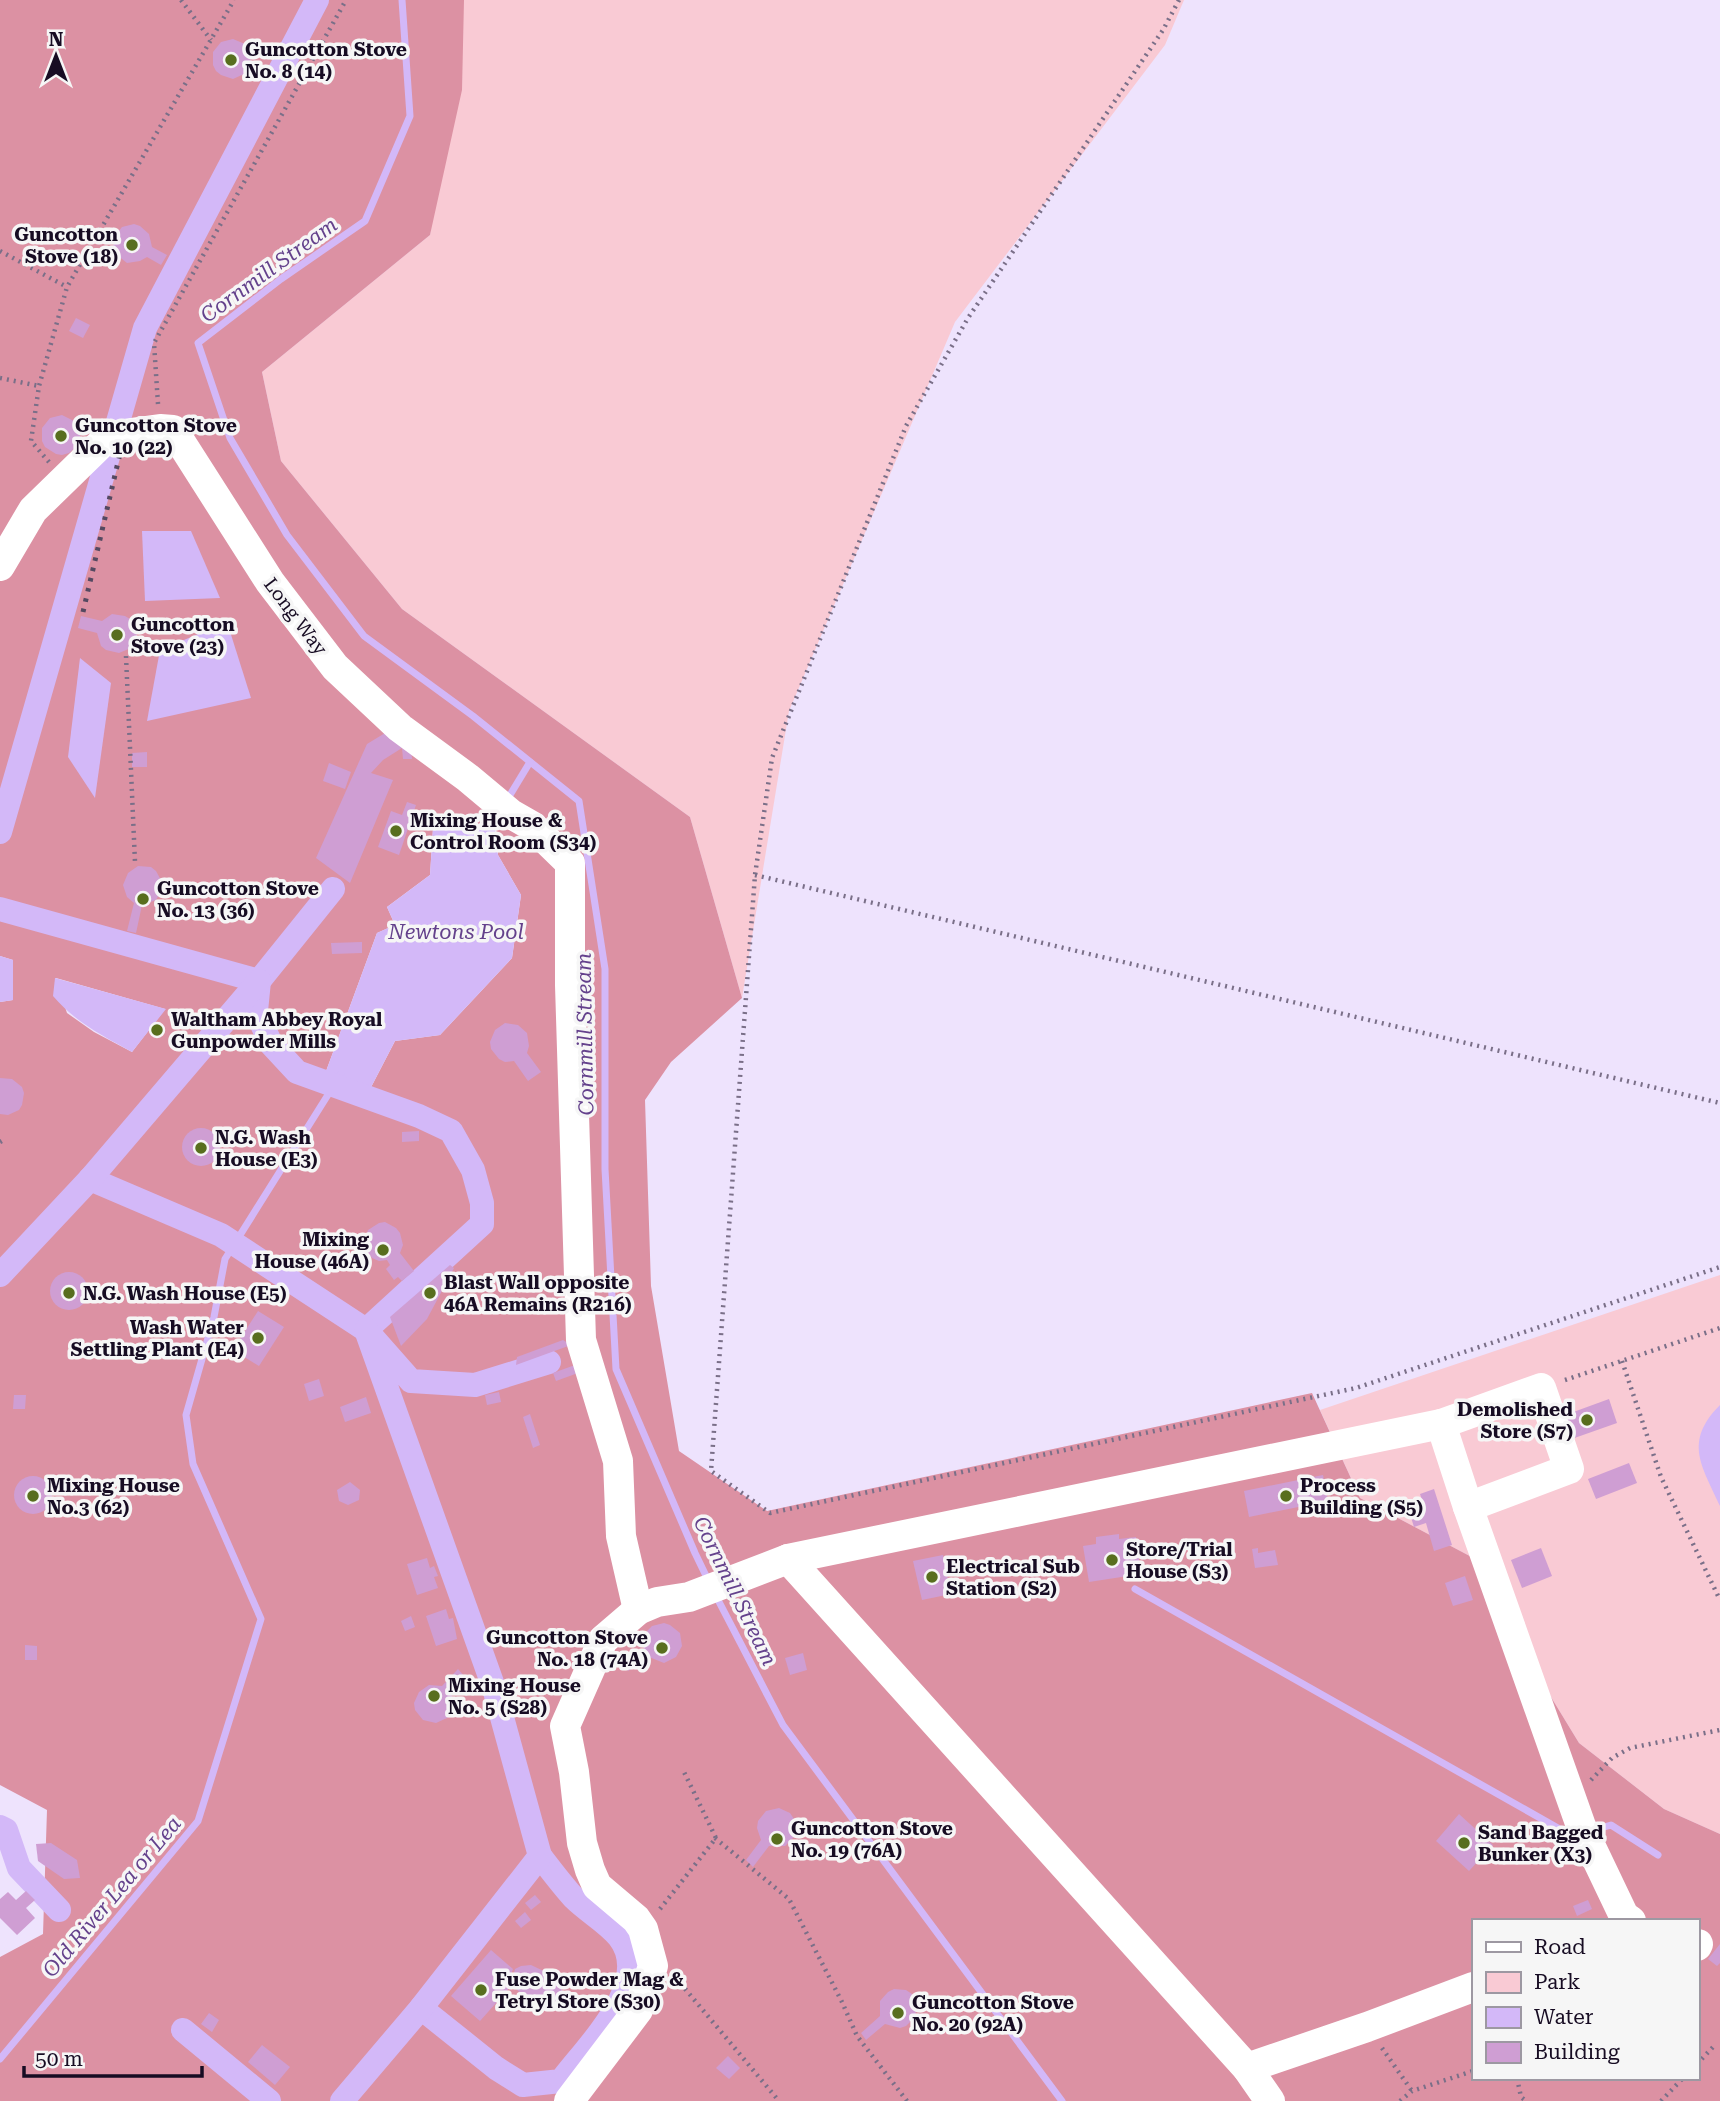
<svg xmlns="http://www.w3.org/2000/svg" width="1720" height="2101" viewBox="0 0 1720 2101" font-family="'Roboto Serif',serif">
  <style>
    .green { fill: #f9cad4 }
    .forest { fill: #dc91a3; fill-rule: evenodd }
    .water { fill: #d3b8f8 }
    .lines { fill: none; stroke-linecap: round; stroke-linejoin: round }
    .stream { stroke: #d3b8f8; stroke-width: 7 }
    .canal { stroke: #d3b8f8; stroke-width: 24 }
    .building { fill: #cf9ed3 }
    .path { stroke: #7a6f88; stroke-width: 4.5; stroke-dasharray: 2 5; stroke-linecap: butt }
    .minor { stroke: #fff; stroke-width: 30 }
    .rail { stroke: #544961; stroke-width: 5; stroke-dasharray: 3.5 7; stroke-linecap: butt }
    .poi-dot { fill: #586e1e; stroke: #f6f6f6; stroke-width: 2.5 }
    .labels { text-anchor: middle; stroke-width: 7; stroke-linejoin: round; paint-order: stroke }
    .poi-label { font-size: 19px; font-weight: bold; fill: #170c23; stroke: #f6f6f6; text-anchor: start }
    .street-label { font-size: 19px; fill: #170c23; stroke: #f6f6f6 }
    .water-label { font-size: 21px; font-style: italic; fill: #64418c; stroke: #f6f6f6 }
  </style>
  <rect width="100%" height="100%" fill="#eee3fd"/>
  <g class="green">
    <polygon points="458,0 1184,0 1165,45 955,322 789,711 742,998 690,817 402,609 281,461 262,372 430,235"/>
    <polygon points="1720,1275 1720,1834 1664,1809 1579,1743 1529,1661 1481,1562 1360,1498 1320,1410"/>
  </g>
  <path class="forest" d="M0,0H464L462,90L430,235L262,372L281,461L402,609L690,817L742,998L671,1062L645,1100L651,1286L679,1451L767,1511L1312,1393L1360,1498L1481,1562L1529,1661L1579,1743L1664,1809L1720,1834V2101H0V1957L43,1934L47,1810L0,1785V1002L13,1000V960L0,956ZM495,807L498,855L521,895L512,958L440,1035L395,1041L367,1095L325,1074L377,933L395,925L387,907L430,875L433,828L476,834ZM55,978H56L165,1009L132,1052L94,1032L67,1013ZM1473,1921H1697V2078H1473Z"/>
  <g class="water">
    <polygon points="142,531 191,531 220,598 145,601"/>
    <polygon points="227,622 251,698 147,721 160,650"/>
    <polygon points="80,658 111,683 95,798 68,757"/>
    <polygon points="496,806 506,814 495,831 498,855 521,895 512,958 440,1035 395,1041 367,1095 325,1074 377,933 395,925 387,907 430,875 433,828 443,815 458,816 476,833"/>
    <polygon points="0,956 13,960 13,1000 0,1002"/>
    <path d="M55,978L166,1009L132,1052C103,1036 75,1022 53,996Z"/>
    <path d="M1720,1405V1506C1702,1466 1683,1442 1720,1405Z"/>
  </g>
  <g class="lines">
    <g class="stream">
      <polyline points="402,0 410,116 365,221 281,279 198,343 230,438 287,535 364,636 473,716 579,801 605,969 605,1169 616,1369 695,1553 709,1582"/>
      <polyline points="507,800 530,762"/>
      <polyline points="1135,1589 1572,1836 1576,1835"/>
      <polyline points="716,1596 783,1725 1062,2101"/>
      <polyline points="1591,1831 1611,1825 1658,1855"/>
      <polyline points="0,2059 198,1821 261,1619 193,1464 186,1415 214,1317 225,1259 341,1074"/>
    </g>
    <g class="canal">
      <polyline points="0,832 145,328 317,0"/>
      <polyline points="0,909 259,981 333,889"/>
      <polyline points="90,1179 221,1235 366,1330 482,1224 482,1203 473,1170 451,1131 419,1116 297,1072 271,1044 256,1011 259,981"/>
      <polyline points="0,1275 90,1179 259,981"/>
      <polyline points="0,1827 6,1830 19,1868 59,1910"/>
      <path d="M421,2008L496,2068L523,2085L561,2081C587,2046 655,1982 619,1937C607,1922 588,1912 574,1898C562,1885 551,1870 540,1856"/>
      <polyline points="183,2030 269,2101"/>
      <polyline points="342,2101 421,2008 540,1856 494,1688 366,1330 411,1381 475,1385 549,1362"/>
    </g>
  </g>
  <g class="building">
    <polygon points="233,39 245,44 249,50 251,62 265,71 259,82 244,74 233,79 221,75 216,71 213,65 213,52 221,42"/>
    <polygon points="134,224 140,226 149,234 152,247 167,255 161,265 147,257 140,261 127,263 117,255 113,250 114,237 122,227"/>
    <polygon points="76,318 90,325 83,338 69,331"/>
    <polygon points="62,415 74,421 80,432 80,438 89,439 88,447 77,446 69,453 62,455 56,454 45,447 42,441 42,428 50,418"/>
    <polygon points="112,614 125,616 130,619 136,630 137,637 131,648 119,653 106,650 101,646 97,633 78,628 81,616 102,621"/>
    <polygon points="390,730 411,747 412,759 403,759 402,748 383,760 371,773 393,780 350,883 316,858 367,744"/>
    <polygon points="147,752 147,767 132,767 132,753"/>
    <polygon points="329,763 351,772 345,789 323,781"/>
    <polygon points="407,802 416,805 399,855 378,847 391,811 402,815"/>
    <polygon points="138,866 151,867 156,871 162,882 162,889 156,900 142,905 136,933 127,931 134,903 127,897 123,885 128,873"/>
    <polygon points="362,942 362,953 332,954 331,943"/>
    <polygon points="505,1023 518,1025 527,1033 529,1046 527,1053 541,1072 528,1081 514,1061 505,1062 499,1059 491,1049 490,1042 495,1030"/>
    <polygon points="297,1038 314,1038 314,1047 297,1048"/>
    <polygon points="0,1078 12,1079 22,1087 24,1093 22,1105 19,1110 8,1115 0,1114"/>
    <circle cx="201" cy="1147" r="19"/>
    <polygon points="419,1131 419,1141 402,1142 402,1132"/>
    <polygon points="385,1222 396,1228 400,1233 403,1245 400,1253 414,1271 402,1281 398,1277 394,1280 386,1269 390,1265 387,1260 379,1261 372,1258 365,1248 364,1242 368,1230 379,1223"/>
    <polygon points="450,1265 454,1268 427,1319 401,1346 390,1317"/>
    <circle cx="69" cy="1291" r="19"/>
    <polygon points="258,1311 284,1327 259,1366 233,1350"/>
    <polygon points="563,1340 571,1345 516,1365 517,1357"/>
    <polygon points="575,1365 578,1373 556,1381 553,1373"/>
    <polygon points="319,1379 324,1396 309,1401 304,1384"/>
    <polygon points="499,1392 501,1402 487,1405 485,1395"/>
    <polygon points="14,1395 26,1395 25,1409 13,1409"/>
    <polygon points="366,1397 371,1413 345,1422 340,1407"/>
    <polygon points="1609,1399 1617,1423 1566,1441 1557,1418"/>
    <polygon points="530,1414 540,1445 533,1448 523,1417"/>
    <polygon points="1629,1463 1637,1483 1596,1499 1588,1479"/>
    <polygon points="1323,1475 1328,1501 1249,1517 1244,1491"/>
    <circle cx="33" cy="1495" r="19"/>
    <polygon points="350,1482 360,1490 359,1500 348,1505 339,1501 337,1490"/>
    <polygon points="1434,1489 1452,1545 1434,1551 1426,1523 1414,1527 1410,1514 1425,1509 1420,1494"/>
    <polygon points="1119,1534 1119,1539 1136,1537 1141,1574 1089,1582 1083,1546 1096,1544 1096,1537"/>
    <polygon points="1258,1548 1258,1553 1275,1550 1278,1565 1255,1568 1252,1549"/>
    <polygon points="1541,1548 1552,1576 1522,1588 1511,1560"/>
    <polygon points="943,1555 951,1594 922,1600 913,1561"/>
    <polygon points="427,1558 430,1568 434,1566 438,1576 434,1577 438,1588 417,1595 407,1564"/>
    <polygon points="1465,1576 1473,1600 1453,1606 1445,1583"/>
    <polygon points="446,1609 449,1619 453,1618 457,1639 436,1646 426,1616"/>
    <polygon points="411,1616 415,1627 405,1631 401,1621"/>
    <polygon points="664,1623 670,1625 680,1633 682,1646 676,1657 664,1663 649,1657 628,1671 624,1662 644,1649 643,1642 647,1631 652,1626"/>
    <polygon points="25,1645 37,1646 37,1660 25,1660"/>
    <polygon points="803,1653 807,1670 790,1675 785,1658"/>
    <polygon points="458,1669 465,1677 451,1693 453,1700 451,1713 447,1718 436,1723 423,1720 415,1710 414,1703 419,1692 429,1685 442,1686"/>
    <polygon points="779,1808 790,1813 794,1819 796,1825 794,1837 785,1846 769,1846 753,1867 746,1860 761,1840 757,1828 758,1821 766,1811"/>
    <polygon points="1459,1814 1493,1845 1469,1871 1436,1841"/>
    <polygon points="51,1843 77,1860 80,1878 64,1879 38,1861 36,1844"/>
    <polygon points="26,1891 35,1900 26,1908 35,1918 17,1935 0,1918 0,1899 8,1892 16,1900"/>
    <polygon points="535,1895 541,1902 531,1910 525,1903"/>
    <polygon points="1588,1900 1592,1909 1577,1916 1573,1906"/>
    <polygon points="525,1912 531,1920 521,1928 515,1921"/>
    <polygon points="1720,1944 1720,1963 1717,1966 1708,1959"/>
    <polygon points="491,1950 513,1969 510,1977 512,1985 480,2021 451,1996"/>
    <polygon points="531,1965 550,1974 561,1985 563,1995 553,2007 543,2007 528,2000 514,1987 513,1977 515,1969 521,1966"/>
    <polygon points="894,1989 906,1990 912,1994 917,2005 915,2017 906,2026 900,2028 885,2024 866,2040 861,2033 880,2016 880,2001 888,1992"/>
    <polygon points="209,2013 219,2020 212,2032 201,2024"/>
    <polygon points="262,2045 290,2067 275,2085 248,2062"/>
    <polygon points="728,2056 740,2068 729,2079 716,2068"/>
  </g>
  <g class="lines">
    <g class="path">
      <polyline points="181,0 211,40"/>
      <polyline points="1179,0 1163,30 968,318 906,426 772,758 755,875 711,1471 770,1513 1356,1388 1720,1267"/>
      <polyline points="0,251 67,287"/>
      <polyline points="0,378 39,386"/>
      <polyline points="158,404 154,343 346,0"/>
      <polyline points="49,462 31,441 39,386 67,287 234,0"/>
      <polyline points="126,656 135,862"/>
      <polyline points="755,875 1720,1103"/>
      <polyline points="0,1142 5,1139"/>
      <polyline points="1622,1361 1661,1477 1720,1600"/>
      <polyline points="1565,1380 1720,1328"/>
      <polyline points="1591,1780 1612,1758 1630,1748 1720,1730"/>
      <polyline points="715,1838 789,1899 842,2002 857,2036 907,2101"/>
      <polyline points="660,1909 716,1838 684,1772"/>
      <polyline points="676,1978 779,2101"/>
      <polyline points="1382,2048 1412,2091"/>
      <polyline points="1697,2064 1714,2046"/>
      <polyline points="1517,2078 1521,2097 1526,2101"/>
      <polyline points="1400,2101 1412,2091 1473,2071"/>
      <polyline points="1661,2101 1683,2078"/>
    </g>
    <g class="minor">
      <polyline points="0,566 33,510 109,436 160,429 173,430 270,582 335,667 400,728 468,778 511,814 532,826 570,863 570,985 581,1340 618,1461 621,1536 638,1610"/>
      <polyline points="1441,1424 1468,1507 1581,1826 1624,1916 1631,1921"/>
      <polyline points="788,1559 1247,2068 1270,2101"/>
      <polyline points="1697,1946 1698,1944"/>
      <polyline points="1247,2068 1367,2027 1473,1987"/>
      <polyline points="569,2101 638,2010 653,1966 643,1929 636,1919 597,1886 590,1870 582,1843 574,1772 565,1726 603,1640 638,1610 657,1602 689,1597 788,1559 1441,1424 1541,1388 1569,1469 1468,1507"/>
    </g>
    <polyline class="rail" points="83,612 122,445"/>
  </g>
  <g class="poi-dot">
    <circle cx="231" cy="60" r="7"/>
    <circle cx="132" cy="245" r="7"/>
    <circle cx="61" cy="436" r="7"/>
    <circle cx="117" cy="635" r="7"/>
    <circle cx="396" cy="831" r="7"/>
    <circle cx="143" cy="899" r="7"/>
    <circle cx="157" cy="1030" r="7"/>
    <circle cx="201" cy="1148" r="7"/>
    <circle cx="383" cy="1250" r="7"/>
    <circle cx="69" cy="1293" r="7"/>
    <circle cx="430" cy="1293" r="7"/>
    <circle cx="258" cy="1338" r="7"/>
    <circle cx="1587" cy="1420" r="7"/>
    <circle cx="33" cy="1496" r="7"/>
    <circle cx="1286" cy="1496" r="7"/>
    <circle cx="1112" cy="1560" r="7"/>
    <circle cx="932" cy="1577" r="7"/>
    <circle cx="662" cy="1648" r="7"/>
    <circle cx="434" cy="1696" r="7"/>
    <circle cx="777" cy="1839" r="7"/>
    <circle cx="1464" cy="1843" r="7"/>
    <circle cx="481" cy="1990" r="7"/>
    <circle cx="898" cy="2013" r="7"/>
  </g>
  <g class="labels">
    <g class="poi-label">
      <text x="245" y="56">Guncotton Stove<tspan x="245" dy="22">No. 8 (14)</tspan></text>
      <text x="118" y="241" text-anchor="end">Guncotton<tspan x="118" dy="22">Stove (18)</tspan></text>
      <text x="75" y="432">Guncotton Stove<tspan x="75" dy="22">No. 10 (22)</tspan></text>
      <text x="131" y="631">Guncotton<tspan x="131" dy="22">Stove (23)</tspan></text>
      <text x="410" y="827">Mixing House &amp;<tspan x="410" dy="22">Control Room (S34)</tspan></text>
      <text x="157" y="895">Guncotton Stove<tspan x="157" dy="22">No. 13 (36)</tspan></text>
      <text x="171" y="1026">Waltham Abbey Royal<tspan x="171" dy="22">Gunpowder Mills</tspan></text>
      <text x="215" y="1144">N.G. Wash<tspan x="215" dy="22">House (E3)</tspan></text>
      <text x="369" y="1246" text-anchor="end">Mixing<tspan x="369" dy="22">House (46A)</tspan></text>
      <text x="444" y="1289">Blast Wall opposite<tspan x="444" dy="22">46A Remains (R216)</tspan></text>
      <text x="83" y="1300">N.G. Wash House (E5)</text>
      <text x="244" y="1334" text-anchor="end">Wash Water<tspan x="244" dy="22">Settling Plant (E4)</tspan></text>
      <text x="1573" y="1416" text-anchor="end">Demolished<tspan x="1573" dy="22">Store (S7)</tspan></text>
      <text x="47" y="1492">Mixing House<tspan x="47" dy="22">No.3 (62)</tspan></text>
      <text x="1300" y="1492">Process<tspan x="1300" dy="22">Building (S5)</tspan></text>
      <text x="1126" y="1556">Store/Trial<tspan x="1126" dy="22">House (S3)</tspan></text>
      <text x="946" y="1573">Electrical Sub<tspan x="946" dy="22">Station (S2)</tspan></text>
      <text x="648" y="1644" text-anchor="end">Guncotton Stove<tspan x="648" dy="22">No. 18 (74A)</tspan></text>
      <text x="448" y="1692">Mixing House<tspan x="448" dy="22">No. 5 (S28)</tspan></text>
      <text x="791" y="1835">Guncotton Stove<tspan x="791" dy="22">No. 19 (76A)</tspan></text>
      <text x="1478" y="1839">Sand Bagged<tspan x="1478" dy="22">Bunker (X3)</tspan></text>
      <text x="495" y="1986">Fuse Powder Mag &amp;<tspan x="495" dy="22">Tetryl Store (S30)</tspan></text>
      <text x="912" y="2009">Guncotton Stove<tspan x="912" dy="22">No. 20 (92A)</tspan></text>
    </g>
    <g class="street-label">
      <text transform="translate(296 616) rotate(53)" y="7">Long Way</text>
    </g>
    <g class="water-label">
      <text transform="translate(269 270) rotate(-36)" y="7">Cornmill Stream</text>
      <text x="456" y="939">Newtons Pool</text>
      <text transform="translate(585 1034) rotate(-91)" y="7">Cornmill Stream</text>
      <text transform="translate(735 1591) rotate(64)" y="7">Cornmill Stream</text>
      <text transform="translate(112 1897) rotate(-50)" y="7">Old River Lea or Lea</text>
    </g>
  </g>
  <rect x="1472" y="1919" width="228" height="161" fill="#f6f6f6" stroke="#9d98a2" stroke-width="2"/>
  <rect x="1486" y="1942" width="35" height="10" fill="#ffffff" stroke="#9d98a2" stroke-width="2"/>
  <text x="1534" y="1954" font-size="21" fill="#170c23">Road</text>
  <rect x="1486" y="1972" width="35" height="21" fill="#f9cad4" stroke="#9d98a2" stroke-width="2"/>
  <text x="1534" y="1989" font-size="21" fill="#170c23">Park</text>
  <rect x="1486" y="2007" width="35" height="21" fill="#d3b8f8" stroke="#9d98a2" stroke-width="2"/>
  <text x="1534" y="2024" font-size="21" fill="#170c23">Water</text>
  <rect x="1486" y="2042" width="35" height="21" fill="#cf9ed3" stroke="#9d98a2" stroke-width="2"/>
  <text x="1534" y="2059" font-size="21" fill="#170c23">Building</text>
  <g transform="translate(56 56)" stroke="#f6f6f6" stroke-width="5" paint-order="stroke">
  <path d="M0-5L12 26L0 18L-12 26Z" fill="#170c23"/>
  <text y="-10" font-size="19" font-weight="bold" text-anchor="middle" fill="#170c23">N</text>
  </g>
  <path d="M24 2066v10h178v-10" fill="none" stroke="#170c23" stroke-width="3.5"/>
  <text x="35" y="2066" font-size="21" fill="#170c23" stroke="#f6f6f6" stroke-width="5" paint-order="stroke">50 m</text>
</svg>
